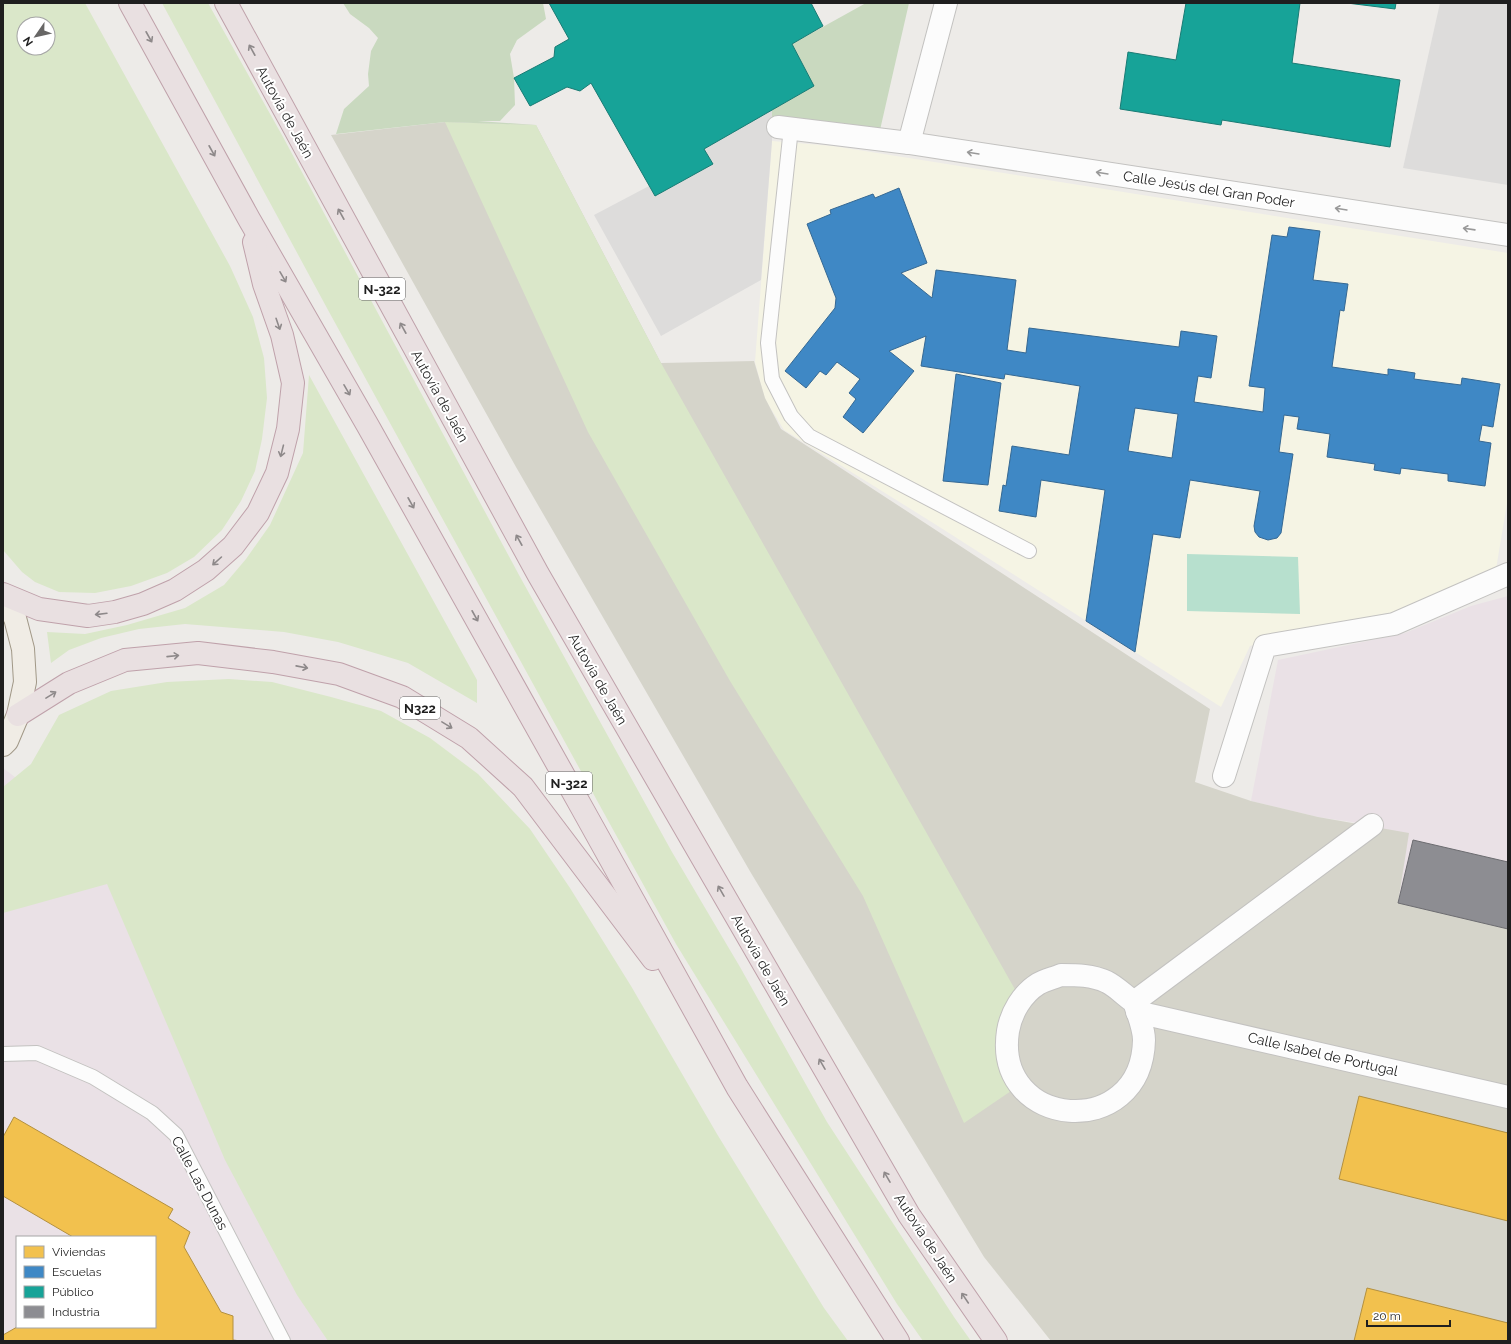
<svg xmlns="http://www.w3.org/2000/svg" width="1511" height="1344" viewBox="0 0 1511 1344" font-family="Raleway,sans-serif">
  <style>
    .industrial { fill: #eae1e6; fill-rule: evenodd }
    .education { fill: #f5f4e4 }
    .construction { fill: #d5d4ca }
    .grass { fill: #dae7c9; fill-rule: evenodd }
    .forest { fill: #c9d9bf }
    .pitch { fill: #b7e0ce }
    .parking { fill: #dddcdb }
    .homes { fill: #f2c14e; stroke: #b39040 }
    .schools { fill: #3f88c5; stroke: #356893; fill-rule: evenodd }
    .public { fill: #17a398; stroke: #197b74 }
    .industry { fill: #8d8d92; stroke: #6c6c70 }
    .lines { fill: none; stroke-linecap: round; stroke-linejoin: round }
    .service-casing { stroke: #c3c2c0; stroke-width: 16 }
    .minor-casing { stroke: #c3c2c0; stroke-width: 24 }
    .primary-casing { stroke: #a19887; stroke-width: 24 }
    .motorway-casing { stroke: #bfa1aa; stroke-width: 24 }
    .service { stroke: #fcfcfc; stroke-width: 14 }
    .minor { stroke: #fcfcfc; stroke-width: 22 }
    .primary { stroke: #f0ece5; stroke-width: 22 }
    .motorway { stroke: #e9e0e1; stroke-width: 22 }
    .oneway { stroke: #8e898a }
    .oneway2 { stroke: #999 }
    .labels { text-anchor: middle; stroke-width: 4; stroke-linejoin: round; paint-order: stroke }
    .shield { fill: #fff; stroke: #626262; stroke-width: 1 }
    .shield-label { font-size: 13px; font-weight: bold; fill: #1f1f1f }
    .street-label { font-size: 14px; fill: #1f1f1f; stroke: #fff }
  </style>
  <rect width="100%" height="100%" fill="#edebe8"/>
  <g class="industrial">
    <polygon points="1508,596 1508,929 1398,903 1372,825 1318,817 1251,801 1278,660 1405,633 1471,606"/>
    <path d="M3,768L94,837L346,1341H3ZM17,1237H155V1327H17Z"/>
  </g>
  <polygon class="education" points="772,141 833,146 1508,253 1508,497 1496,569 1410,609 1311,627 1250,646 1221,707 938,526 784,430 765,399 755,362"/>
  <polygon class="construction" points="445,122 536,125 661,363 754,361 765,398 781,429 1210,709 1195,782 1251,801 1318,817 1409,833 1398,903 1508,929 1508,1341 1051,1341 984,1257 751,873 516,467 331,135"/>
  <g class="grass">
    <path d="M3,3H85L230,266L253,317L264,358L267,398L262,439L255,471L241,501L222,530L194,557L167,573L131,586L95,593L59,592L35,582L22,572L3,550ZM24,24H48V48H24Z"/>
    <polygon points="162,3 208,3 283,137 519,575 672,852 740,967 827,1122 954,1317 971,1341 923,1341 897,1304 676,944 594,795 328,310"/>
    <polygon points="445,122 536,125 661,363 1021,1000 1010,1021 1020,1085 964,1123 863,896 730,681 588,432"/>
    <polygon points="309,375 477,680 477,703 408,663 338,642 284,632 185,624 139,629 101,638 69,650 51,663 47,632 85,634 127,625 185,608 224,585 246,559 270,525 303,453"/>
    <polygon points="229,679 272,682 331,697 381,711 430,738 478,774 530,829 570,888 631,986 717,1134 824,1308 848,1341 328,1341 297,1295 225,1160 107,884 3,913 3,787 31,764 59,715 111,691 167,682"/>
  </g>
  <g class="forest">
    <polygon points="343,3 543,3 546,19 517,40 510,54 514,78 515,105 500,121 478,121 536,125 445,122 336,134 344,109 369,86 368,74 371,51 378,38 369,28 350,14"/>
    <polygon points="866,3 909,3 880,130 772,118 772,110 814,86 792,44"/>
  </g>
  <polygon class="pitch" points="1187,554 1298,557 1300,614 1187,611"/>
  <g class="parking">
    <polygon points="1440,3 1508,3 1508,185 1403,168"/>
    <polygon points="772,110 772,141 761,280 661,336 594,215 649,186 655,196 712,164 704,149"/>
  </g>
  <g class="homes">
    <polygon points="1359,1096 1508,1133 1508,1221 1339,1179"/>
    <polygon points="14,1117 173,1209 168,1218 190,1232 184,1247 221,1312 233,1316 233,1340 241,1341 3,1341 3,1335 17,1327 155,1327 155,1237 73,1237 3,1196 3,1137"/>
    <polygon points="1367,1288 1508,1323 1508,1341 1354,1341"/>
  </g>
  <g class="schools">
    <path d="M899,188L927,263L901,273L932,298L936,270L1016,280L1007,350L1026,353L1029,328L1179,347L1181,331L1217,336L1211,378L1198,376L1194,402L1263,412L1265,388L1249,386L1272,235L1287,237L1289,227L1320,231L1313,280L1348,284L1344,311L1340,310L1332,367L1388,375V369L1415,373L1414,379L1461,385L1462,378L1500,384L1493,427L1482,425L1479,441L1491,443L1485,486L1448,481V474L1401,468L1400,474L1374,470L1375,464L1327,457L1330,434L1297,429L1299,417L1284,415L1279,452L1293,454L1281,533L1277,538L1268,540L1259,537L1255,532L1254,526L1260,491L1190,480L1180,538L1153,534L1135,652L1086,621L1105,490L1041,480L1036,517L999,511L1003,485L1006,486L1012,446L1069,455L1080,386L1005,374L1004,379L921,366L926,336L889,351L914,371L863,433L843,417L856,399L849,393L860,379L837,362L826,375L820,371L806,388L785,371L835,308L836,298L807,224L831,214L830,210L873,194L875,198ZM1135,408L1178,414L1172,458L1128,451Z"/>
    <polygon points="956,374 1001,383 988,485 943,481"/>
  </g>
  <g class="public">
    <polygon points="549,3 811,3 823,26 792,44 814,86 704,149 713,164 655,196 591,83 580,91 567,87 530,106 514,78 554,57 555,47 569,39"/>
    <polygon points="1186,3 1300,3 1292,63 1400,80 1390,147 1222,120 1221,125 1120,109 1128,52 1176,60"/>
    <polygon points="1347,3 1396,3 1395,9"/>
  </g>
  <polygon class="industry" points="1413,840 1508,862 1508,929 1398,903"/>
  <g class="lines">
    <defs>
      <g id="service">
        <polyline points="791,128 768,343 772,379 791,416 809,436 1029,551"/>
        <polyline points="3,1054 37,1053 93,1077 152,1113 176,1135 283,1341"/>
      </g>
      <g id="minor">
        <polyline points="778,127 909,143 1508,235"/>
        <polyline points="909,143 946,3"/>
        <polyline points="1224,776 1265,646 1394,624 1508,574"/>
        <path d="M1061,975C1077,975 1092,975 1107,982C1117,987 1125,996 1134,1002C1138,1014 1144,1028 1144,1040C1142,1142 993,1130 1008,1031C1011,1013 1022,994 1038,984C1045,980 1054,978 1061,975Z"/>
        <polyline points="1134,1002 1372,825"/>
        <polyline points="1137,1012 1508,1097"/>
      </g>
      <polyline id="primary" points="3,599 15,618 23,649 25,682 18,715 7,741 3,745"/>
      <g id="motorway">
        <polyline points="130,3 249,219 368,426 582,808 737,1087 898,1341"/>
        <polyline points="226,3 538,574 909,1215 996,1341"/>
        <polyline points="3,594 39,609 88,616 115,612 143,604 175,590 206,570 233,546 258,513 277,473 288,429 293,383 282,335 264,284 254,242"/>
        <polyline points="18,715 69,683 125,660 198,653 273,662 339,674 402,697 469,738 523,787 653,959"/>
      </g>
    </defs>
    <use href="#service" class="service-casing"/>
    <use href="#minor" class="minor-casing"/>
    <use href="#primary" class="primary-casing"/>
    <use href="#motorway" class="motorway-casing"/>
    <use href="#service" class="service"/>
    <use href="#minor" class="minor"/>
    <use href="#primary" class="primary"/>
    <use href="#motorway" class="motorway"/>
  </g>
  <defs><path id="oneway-shaft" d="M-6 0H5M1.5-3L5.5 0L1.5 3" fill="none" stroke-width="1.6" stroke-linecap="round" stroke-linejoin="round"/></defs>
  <g class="oneway">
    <use href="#oneway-shaft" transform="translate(149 37) rotate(61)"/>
    <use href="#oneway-shaft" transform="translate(252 50) rotate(-119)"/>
    <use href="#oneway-shaft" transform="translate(212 151) rotate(61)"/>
    <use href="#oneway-shaft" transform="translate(341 214) rotate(-119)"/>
    <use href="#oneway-shaft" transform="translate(283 277) rotate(60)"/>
    <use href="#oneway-shaft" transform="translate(278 324) rotate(71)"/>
    <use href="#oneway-shaft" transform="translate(403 328) rotate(-119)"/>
    <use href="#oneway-shaft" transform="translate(347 390) rotate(60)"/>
    <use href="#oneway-shaft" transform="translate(282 451) rotate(104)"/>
    <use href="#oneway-shaft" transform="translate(411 503) rotate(61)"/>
    <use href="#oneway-shaft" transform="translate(519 540) rotate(-119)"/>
    <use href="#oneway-shaft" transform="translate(217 561) rotate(138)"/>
    <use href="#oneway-shaft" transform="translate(101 614) rotate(173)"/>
    <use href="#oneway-shaft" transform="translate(475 616) rotate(61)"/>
    <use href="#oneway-shaft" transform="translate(173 656) rotate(-6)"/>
    <use href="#oneway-shaft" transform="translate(302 667) rotate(11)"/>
    <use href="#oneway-shaft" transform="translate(51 695) rotate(-32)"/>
    <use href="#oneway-shaft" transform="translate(447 725) rotate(31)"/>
    <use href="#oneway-shaft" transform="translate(721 891) rotate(-120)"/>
    <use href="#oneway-shaft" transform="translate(822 1064) rotate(-120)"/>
    <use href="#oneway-shaft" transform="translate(887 1177) rotate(-120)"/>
    <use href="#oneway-shaft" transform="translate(965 1298) rotate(-124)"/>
  </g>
  <g class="oneway2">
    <use href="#oneway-shaft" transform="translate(973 153) rotate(-171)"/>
    <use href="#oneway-shaft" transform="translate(1102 173) rotate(-171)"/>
    <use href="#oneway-shaft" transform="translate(1341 209) rotate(-171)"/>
    <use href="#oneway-shaft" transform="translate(1469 229) rotate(-172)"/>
  </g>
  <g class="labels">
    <g class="shield">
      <rect x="359" y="278" width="46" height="22" rx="3"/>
      <rect x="400" y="697" width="40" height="22" rx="3"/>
      <rect x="546" y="772" width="46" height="22" rx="3"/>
    </g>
    <g class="shield-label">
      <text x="382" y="294">N-322</text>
      <text x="420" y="713">N322</text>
      <text x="569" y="788">N-322</text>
    </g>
    <g class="street-label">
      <text transform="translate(285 112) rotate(61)" y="5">Autovía de Jaén</text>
      <text transform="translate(1209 189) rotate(9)" y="5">Calle Jesús del Gran Poder</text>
      <text transform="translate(440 396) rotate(61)" y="5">Autovía de Jaén</text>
      <text transform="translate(598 679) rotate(60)" y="5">Autovía de Jaén</text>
      <text transform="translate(761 960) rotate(60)" y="5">Autovía de Jaén</text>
      <text transform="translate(1323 1054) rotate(13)" y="5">Calle Isabel de Portugal</text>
      <text transform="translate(200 1183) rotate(62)" y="5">Calle Las Dunas</text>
      <text transform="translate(926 1238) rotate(57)" y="5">Autovía de Jaén</text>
    </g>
  </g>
  <rect width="1511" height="1344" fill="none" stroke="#1f1f1f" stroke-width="8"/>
  <rect x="16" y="1236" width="140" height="92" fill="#ffffff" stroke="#a5a5a5"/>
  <rect x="24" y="1246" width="20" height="12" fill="#f2c14e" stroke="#a5a5a5"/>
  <text x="52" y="1256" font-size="12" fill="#1f1f1f">Viviendas</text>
  <rect x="24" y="1266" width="20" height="12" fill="#3f88c5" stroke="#a5a5a5"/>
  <text x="52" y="1276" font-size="12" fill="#1f1f1f">Escuelas</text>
  <rect x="24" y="1286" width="20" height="12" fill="#17a398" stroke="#a5a5a5"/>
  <text x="52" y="1296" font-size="12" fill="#1f1f1f">Público</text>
  <rect x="24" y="1306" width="20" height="12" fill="#8d8d92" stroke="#a5a5a5"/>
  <text x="52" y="1316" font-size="12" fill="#1f1f1f">Industria</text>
  <g transform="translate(36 36) rotate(236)"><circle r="19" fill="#ffffff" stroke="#a5a5a5"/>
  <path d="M0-3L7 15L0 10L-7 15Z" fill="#676665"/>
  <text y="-6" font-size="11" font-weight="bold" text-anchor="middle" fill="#1f1f1f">N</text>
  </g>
  <path d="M1367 1320v6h83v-6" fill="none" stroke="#1f1f1f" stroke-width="2"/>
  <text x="1373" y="1320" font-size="12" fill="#1f1f1f" stroke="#ffffff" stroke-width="3" paint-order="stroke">20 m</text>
</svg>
